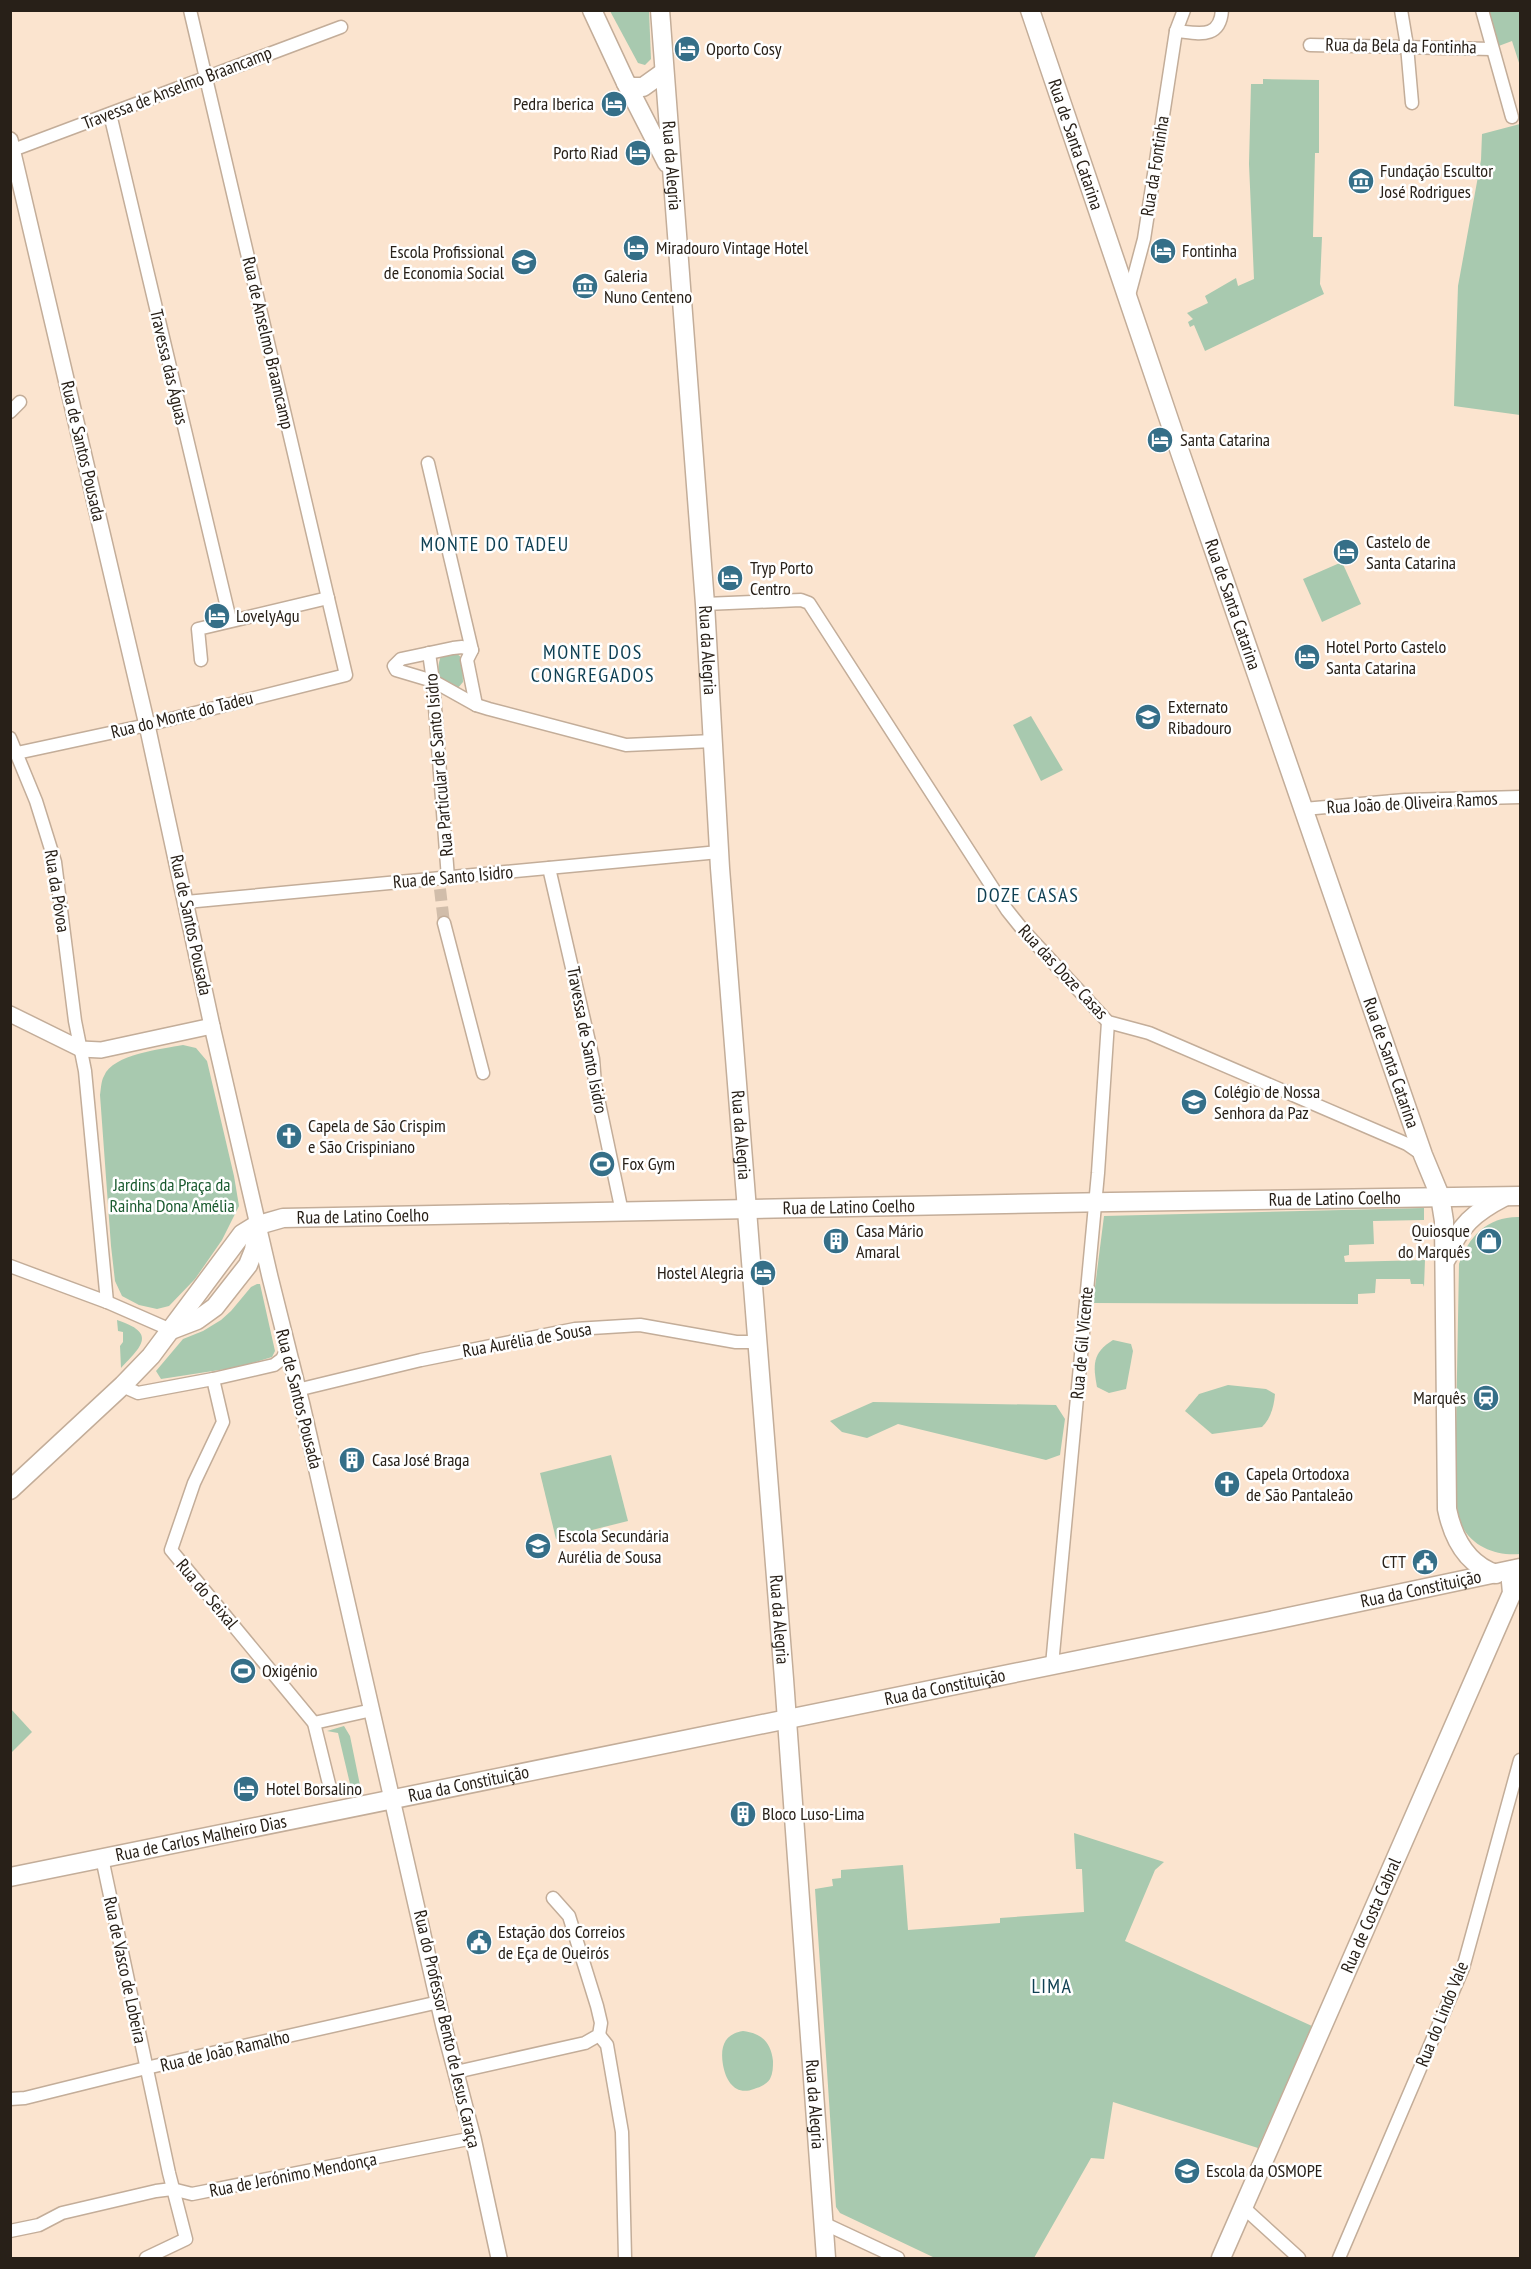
<svg xmlns="http://www.w3.org/2000/svg" width="1531" height="2269" viewBox="0 0 1531 2269" font-family="'PT Sans Narrow',sans-serif">
  <style>
    .green { fill: #a8c9af }
    .lines { fill: none; stroke-linecap: round; stroke-linejoin: round }
    .minor-tunnel { stroke: #d1bdaa; stroke-width: 12; stroke-dasharray: 12 6; stroke-linecap: butt }
    .minor-casing { stroke: #c3ad99; stroke-width: 15 }
    .tertiary-casing { stroke: #c3ad99; stroke-width: 18 }
    .secondary-casing { stroke: #c3ad99; stroke-width: 21 }
    .minor { stroke: #fff; stroke-width: 12 }
    .tertiary { stroke: #fff; stroke-width: 15 }
    .secondary { stroke: #fff; stroke-width: 18 }
    .labels { text-anchor: middle; stroke-width: 5; stroke-linejoin: round; paint-order: stroke }
    .street-label { font-size: 18px; fill: #282018; stroke: #fff }
    .poi-label { font-size: 18px; fill: #282018; stroke: #fff; text-anchor: start }
    .park-label { font-size: 18px; fill: #195a2e; stroke: #fff }
    .neighbourhood-label { font-size: 20px; letter-spacing: 1.5px; fill: #0e3f52; stroke: #fff }
  </style>
  <rect width="100%" height="100%" fill="#fbe4cf"/>
  <g class="green">
    <polygon points="610,11 649,11 651,59 645,65 638,63"/>
    <polygon points="1488,11 1520,11 1520,66 1512,41 1496,47"/>
    <polygon points="1263,79 1319,80 1319,153 1315,153 1313,237 1322,237 1320,284 1324,294 1205,351 1194,325 1190,327 1188,322 1193,319 1187,313 1208,303 1205,296 1236,278 1238,286 1254,279 1249,164 1251,84 1263,84"/>
    <polygon points="1520,124 1520,415 1454,406 1458,286 1481,160 1482,134"/>
    <polygon points="1342,562 1361,604 1322,622 1303,579"/>
    <path d="M456,653L462,658L463,682L458,688C454,686 447,685 444,683C436,677 438,661 442,654Z"/>
    <polygon points="1031,716 1063,770 1041,781 1013,725"/>
    <path d="M183,1045L196,1048L207,1061L234,1176L239,1206L222,1240L195,1279L169,1306L157,1309L139,1305L122,1296L115,1281L111,1246L100,1095C101,1089 101,1081 104,1076C113,1054 162,1049 183,1045Z"/>
    <polygon points="1424,1208 1424,1220 1373,1221 1374,1244 1349,1245 1349,1255 1344,1256 1345,1262 1425,1260 1424,1287 1423,1284 1411,1284 1410,1279 1376,1279 1375,1293 1358,1294 1358,1304 1093,1303 1104,1216"/>
    <path d="M1520,1217V1554C1498,1556 1473,1548 1462,1526C1452,1505 1456,1455 1456,1430C1457,1375 1458,1319 1459,1264C1469,1236 1488,1216 1520,1217Z"/>
    <polygon points="257,1284 260,1284 275,1351 272,1357 239,1367 161,1379 156,1371 183,1339 203,1331 221,1320 231,1311 251,1287"/>
    <path d="M117,1320C157,1333 142,1346 121,1368L120,1346L123,1342V1332L118,1331Z"/>
    <path d="M1113,1340L1131,1344L1133,1351L1126,1389L1109,1393L1097,1387C1093,1365 1092,1353 1113,1340Z"/>
    <path d="M1228,1385L1266,1389L1275,1394C1274,1406 1271,1418 1262,1427L1212,1434L1185,1411L1199,1394Z"/>
    <polygon points="873,1402 1056,1405 1065,1419 1060,1455 1046,1460 898,1424 867,1438 842,1432 830,1421"/>
    <polygon points="611,1455 628,1521 556,1539 540,1473"/>
    <polygon points="11,1709 32,1732 11,1753"/>
    <polygon points="344,1726 350,1736 360,1785 351,1788 338,1733 327,1731"/>
    <polygon points="1074,1833 1164,1862 1155,1870 1125,1941 1312,2026 1258,2148 1113,2102 1104,2159 1091,2158 1034,2258 935,2258 840,2213 836,2207 815,1889 833,1886 832,1879 841,1878 841,1870 903,1865 908,1930 1000,1923 1000,1918 1084,1912 1082,1869 1076,1869"/>
    <path d="M743,2031C761,2033 771,2042 773,2061C773,2067 773,2073 770,2079C766,2085 760,2087 754,2089C736,2096 726,2082 723,2065C720,2047 724,2034 743,2031Z"/>
  </g>
  <g class="lines">
    <polyline class="minor-tunnel" points="440,889 444,923"/>
    <defs>
      <g id="minor">
        <polyline points="1401,10 1407,46 1412,103"/>
        <polyline points="1482,10 1512,117"/>
        <path d="M1176,31C1198,33 1220,40 1222,10"/>
        <polyline points="1310,45 1492,49"/>
        <polyline points="110,114 230,620"/>
        <polyline points="13,150 341,27"/>
        <polyline points="1128,299 1144,239 1176,31 1184,10"/>
        <polyline points="10,412 20,402"/>
        <polyline points="428,463 472,650 467,660 476,705"/>
        <polyline points="705,604 801,600 809,603 1007,910 1023,930 1108,1022 1149,1033 1407,1144 1423,1155"/>
        <polyline points="472,650 462,647 453,648 401,659 394,666 396,670 433,681 476,705 489,709 626,745 713,741"/>
        <polyline points="429,653 433,681 448,878"/>
        <polyline points="201,660 198,629 328,598"/>
        <polyline points="10,738 36,801 55,862 75,1021 85,1071 107,1302"/>
        <polyline points="17,753 147,725 346,675 190,10"/>
        <polyline points="1304,809 1405,800 1520,797"/>
        <polyline points="549,868 593,1059 595,1084 622,1212"/>
        <polyline points="186,902 719,852"/>
        <polyline points="444,923 483,1073"/>
        <polyline points="10,1266 107,1302 171,1330"/>
        <polyline points="213,1379 223,1422 194,1483 171,1550 314,1723 330,1788"/>
        <polyline points="123,1385 129,1389 138,1393 213,1379 274,1365 282,1359 287,1349"/>
        <polyline points="297,1390 421,1360 575,1329 640,1325 736,1342 758,1342"/>
        <polyline points="1052,1665 1098,1173 1108,1022"/>
        <polyline points="314,1723 372,1710"/>
        <polyline points="102,1858 169,2173 186,2239 146,2258"/>
        <polyline points="599,2035 607,2045 622,2132 625,2258"/>
        <polyline points="456,2072 585,2043 599,2035 601,2023 597,2006 569,1916 553,1898"/>
        <polyline points="10,2099 25,2098 146,2068 439,2002"/>
        <polyline points="1243,2207 1299,2258"/>
        <polyline points="823,2223 898,2258"/>
        <polyline points="10,2231 39,2225 62,2213 156,2191 172,2189 192,2194 473,2138"/>
        <polyline points="1339,2258 1463,1968 1520,1760"/>
      </g>
      <g id="tertiary">
        <polyline points="10,140 147,725 212,1026 270,1277 302,1405 444,2027 473,2138 499,2258"/>
        <polyline points="10,1014 81,1049 101,1050 212,1026"/>
      </g>
      <g id="secondary">
        <polyline points="592,10 626,83 667,163"/>
        <path id="s1" d="M660,10L705,604L720,868L784,1679L826,2258"/>
        <path id="s2" d="M1030,10L1181,455L1423,1155L1440,1196L1444,1221L1447,1509C1453,1538 1466,1564 1496,1574"/>
        <polyline points="626,83 630,87 643,87 664,72"/>
        <path d="M1447,1258C1458,1226 1475,1212 1504,1197"/>
        <polyline points="171,1330 197,1320 215,1307 248,1265 254,1250 258,1225"/>
        <path id="s3" d="M10,1490L123,1385L151,1356L242,1234L255,1226L283,1218L1111,1202L1520,1196"/>
        <path id="s4" d="M10,1877L1270,1621L1520,1568"/>
        <path id="s5" d="M1221,2258L1512,1593L1510,1571"/>
      </g>
    </defs>
    <use href="#minor" class="minor-casing"/>
    <use href="#tertiary" class="tertiary-casing"/>
    <use href="#secondary" class="secondary-casing"/>
    <use href="#minor" class="minor"/>
    <use href="#tertiary" class="tertiary"/>
    <use href="#secondary" class="secondary"/>
  </g>
  <defs>
    <symbol id="hotel-disc" viewBox="-11 -11 22 22"><circle r="9.5" fill="#356f88" stroke="#fff"/><path d="M-6-4.5h1.5V1H6V5H4.5V3h-9V5H-6ZM-4 0a1.8 1.8 0 1 1 3.6 0ZM.5 0V-2.5h3Q6-2.5 6 0Z" fill="#fff"/></symbol>
    <symbol id="museum-disc" viewBox="-11 -11 22 22"><circle r="9.5" fill="#356f88" stroke="#fff"/><path d="M0-6L6-3V-2H-6V-3ZM-5-1h2V3h-2ZM-1-1h2V3h-2ZM3-1h2V3H3ZM-6 4H6V6H-6Z" fill="#fff"/></symbol>
    <symbol id="school-disc" viewBox="-11 -11 22 22"><circle r="9.5" fill="#356f88" stroke="#fff"/><path d="M0-5L7-2L0 1L-7-2ZM-4 1L0 2.5L4 1V4Q0 6-4 4Z" fill="#fff"/></symbol>
    <symbol id="church-disc" viewBox="-11 -11 22 22"><circle r="9.5" fill="#356f88" stroke="#fff"/><path d="M-1.2-6h2.4v3.5h3.3v2.4h-3.3V6h-2.4V-.1h-3.3v-2.4h3.3Z" fill="#fff"/></symbol>
    <symbol id="stadium-disc" viewBox="-11 -11 22 22"><circle r="9.5" fill="#356f88" stroke="#fff"/><path d="M0-5a6.5 5 0 1 0 0 10a6.5 5 0 1 0 0-10ZM-3.5-1.8h7v3.6h-7Z" fill="#fff"/></symbol>
    <symbol id="building-disc" viewBox="-11 -11 22 22"><circle r="9.5" fill="#356f88" stroke="#fff"/><path d="M-4-6H4V6H1V3H-1V6H-4ZM-2.5-4.3h1.7v1.8h-1.7ZM.8-4.3h1.7v1.8H.8ZM-2.5-1h1.7V.8h-1.7ZM.8-1h1.7V.8H.8Z" fill="#fff"/></symbol>
    <symbol id="shop-disc" viewBox="-11 -11 22 22"><circle r="9.5" fill="#356f88" stroke="#fff"/><path d="M-5-2.5h2.3a2.7 3.5 0 0 1 5.4 0H5L5.5 6h-11ZM-1.5-2.5h3a1.5 2.3 0 0 0-3 0Z" fill="#fff"/></symbol>
    <symbol id="station-disc" viewBox="-11 -11 22 22"><circle r="9.5" fill="#356f88" stroke="#fff"/><path d="M-3-6H3Q5-6 5-4V2Q5 4 3 4L4.5 6H3L1.5 4h-3L-3 6H-4.5L-3 4Q-5 4-5 2V-4Q-5-6-3-6ZM-3.5-4v3h7v-3ZM-3.5 1v1.5H-2V1ZM2 1v1.5H3.5V1Z" fill="#fff"/></symbol>
    <symbol id="civic-disc" viewBox="-11 -11 22 22"><circle r="9.5" fill="#356f88" stroke="#fff"/><path d="M-.6-6.5H3V-4.5H.6V-3L4-1V1h2V6H-6V1h2V-1L-.6-3ZM-1.2 2.5V6h2.4V2.5Z" fill="#fff"/></symbol>
  </defs>
  <g fill-rule="evenodd">
    <use href="#hotel-disc" x="672" y="34" width="30" height="30"/>
    <use href="#hotel-disc" x="599" y="89" width="30" height="30"/>
    <use href="#hotel-disc" x="623" y="138" width="30" height="30"/>
    <use href="#museum-disc" x="1346" y="166" width="30" height="30"/>
    <use href="#hotel-disc" x="621" y="233" width="30" height="30"/>
    <use href="#hotel-disc" x="1148" y="236" width="30" height="30"/>
    <use href="#school-disc" x="509" y="247" width="30" height="30"/>
    <use href="#museum-disc" x="570" y="271" width="30" height="30"/>
    <use href="#hotel-disc" x="1145" y="425" width="30" height="30"/>
    <use href="#hotel-disc" x="1331" y="537" width="30" height="30"/>
    <use href="#hotel-disc" x="715" y="563" width="30" height="30"/>
    <use href="#hotel-disc" x="202" y="601" width="30" height="30"/>
    <use href="#hotel-disc" x="1292" y="642" width="30" height="30"/>
    <use href="#school-disc" x="1133" y="702" width="30" height="30"/>
    <use href="#school-disc" x="1179" y="1087" width="30" height="30"/>
    <use href="#church-disc" x="274" y="1121" width="30" height="30"/>
    <use href="#stadium-disc" x="587" y="1149" width="30" height="30"/>
    <use href="#building-disc" x="821" y="1226" width="30" height="30"/>
    <use href="#shop-disc" x="1474" y="1226" width="30" height="30"/>
    <use href="#hotel-disc" x="748" y="1258" width="30" height="30"/>
    <use href="#station-disc" x="1471" y="1383" width="30" height="30"/>
    <use href="#building-disc" x="337" y="1445" width="30" height="30"/>
    <use href="#church-disc" x="1212" y="1469" width="30" height="30"/>
    <use href="#school-disc" x="523" y="1531" width="30" height="30"/>
    <use href="#civic-disc" x="1410" y="1547" width="30" height="30"/>
    <use href="#stadium-disc" x="228" y="1656" width="30" height="30"/>
    <use href="#hotel-disc" x="231" y="1774" width="30" height="30"/>
    <use href="#building-disc" x="728" y="1799" width="30" height="30"/>
    <use href="#civic-disc" x="464" y="1927" width="30" height="30"/>
    <use href="#school-disc" x="1172" y="2156" width="30" height="30"/>
  </g>
  <g class="labels">
    <g class="street-label">
      <text transform="translate(1401 46) rotate(1)" y="6">Rua da Bela da Fontinha</text>
      <text transform="translate(177 88) rotate(-21)" y="6">Travessa de Anselmo Braancamp</text>
      <text dy="6" stroke="none"><textPath href="#s2" startOffset="142">Rua de Santa Catarina</textPath></text>
      <text dy="6" stroke="none"><textPath href="#s1" startOffset="156">Rua da Alegria</textPath></text>
      <text transform="translate(1155 166) rotate(-81)" y="6">Rua da Fontinha</text>
      <text transform="translate(268 343) rotate(77)" y="6">Rua de Anselmo Braamcamp</text>
      <text transform="translate(169 367) rotate(77)" y="6">Travessa das Águas</text>
      <text transform="translate(83 451) rotate(77)" y="6">Rua de Santos Pousada</text>
      <text dy="6" stroke="none"><textPath href="#s2" startOffset="628">Rua de Santa Catarina</textPath></text>
      <text dy="6" stroke="none"><textPath href="#s1" startOffset="642">Rua da Alegria</textPath></text>
      <text transform="translate(182 715) rotate(-14)" y="6">Rua do Monte do Tadeu</text>
      <text transform="translate(439 765) rotate(-95)" y="6">Rua Particular de Santo Isidro</text>
      <text transform="translate(1412 803) rotate(-3)" y="6">Rua João de Oliveira Ramos</text>
      <text transform="translate(453 877) rotate(-5)" y="6">Rua de Santo Isidro</text>
      <text transform="translate(57 891) rotate(81)" y="6">Rua da Póvoa</text>
      <text transform="translate(191 925) rotate(78)" y="6">Rua de Santos Pousada</text>
      <text transform="translate(1063 972) rotate(47)" y="6">Rua das Doze Casas</text>
      <text transform="translate(587 1040) rotate(79)" y="6">Travessa de Santo Isidro</text>
      <text dy="6" stroke="none"><textPath href="#s2" startOffset="1113">Rua de Santa Catarina</textPath></text>
      <text dy="6" stroke="none"><textPath href="#s1" startOffset="1128">Rua da Alegria</textPath></text>
      <text dy="6" stroke="none"><textPath href="#s3" startOffset="1443">Rua de Latino Coelho</textPath></text>
      <text dy="6" stroke="none"><textPath href="#s3" startOffset="957">Rua de Latino Coelho</textPath></text>
      <text dy="6" stroke="none"><textPath href="#s3" startOffset="471">Rua de Latino Coelho</textPath></text>
      <text transform="translate(527 1340) rotate(-10)" y="6">Rua Aurélia de Sousa</text>
      <text transform="translate(1082 1343) rotate(-85)" y="6">Rua de Gil Vicente</text>
      <text transform="translate(299 1399) rotate(76)" y="6">Rua de Santos Pousada</text>
      <text dy="6" stroke="none"><textPath href="#s4" startOffset="1440">Rua da Constituição</textPath></text>
      <text transform="translate(207 1594) rotate(50)" y="6">Rua do Seixal</text>
      <text dy="6" stroke="none"><textPath href="#s1" startOffset="1614">Rua da Alegria</textPath></text>
      <text dy="6" stroke="none"><textPath href="#s4" startOffset="954">Rua da Constituição</textPath></text>
      <text dy="6" stroke="none"><textPath href="#s4" startOffset="468">Rua da Constituição</textPath></text>
      <text dy="6" stroke="none"><textPath href="#s4" startOffset="195">Rua de Carlos Malheiro Dias</textPath></text>
      <text dy="6" stroke="none"><textPath href="#s5" startOffset="374">Rua de Costa Cabral</textPath></text>
      <text transform="translate(125 1970) rotate(78)" y="6">Rua de Vasco de Lobeira</text>
      <text transform="translate(1442 2014) rotate(-68)" y="6">Rua do Lindo Vale</text>
      <text transform="translate(447 2029) rotate(77)" y="6">Rua do Professor Bento de Jesus Caraça</text>
      <text transform="translate(225 2051) rotate(-13)" y="6">Rua de João Ramalho</text>
      <text dy="6" stroke="none"><textPath href="#s1" startOffset="2100">Rua da Alegria</textPath></text>
      <text transform="translate(293 2175) rotate(-11)" y="6">Rua de Jerónimo Mendonça</text>
    </g>
    <g class="poi-label">
      <text x="706" y="55">Oporto Cosy</text>
      <text x="594" y="110" text-anchor="end">Pedra Iberica</text>
      <text x="618" y="159" text-anchor="end">Porto Riad</text>
      <text x="1380" y="177">Fundação Escultor<tspan x="1380" dy="21">José Rodrigues</tspan></text>
      <text x="656" y="254">Miradouro Vintage Hotel</text>
      <text x="1182" y="257">Fontinha</text>
      <text x="504" y="258" text-anchor="end">Escola Profissional<tspan x="504" dy="21">de Economia Social</tspan></text>
      <text x="604" y="282">Galeria<tspan x="604" dy="21">Nuno Centeno</tspan></text>
      <text x="1180" y="446">Santa Catarina</text>
      <text x="1366" y="548">Castelo de<tspan x="1366" dy="21">Santa Catarina</tspan></text>
      <text x="750" y="574">Tryp Porto<tspan x="750" dy="21">Centro</tspan></text>
      <text x="236" y="622">LovelyAgu</text>
      <text x="1326" y="653">Hotel Porto Castelo<tspan x="1326" dy="21">Santa Catarina</tspan></text>
      <text x="1168" y="713">Externato<tspan x="1168" dy="21">Ribadouro</tspan></text>
      <text x="1214" y="1098">Colégio de Nossa<tspan x="1214" dy="21">Senhora da Paz</tspan></text>
      <text x="308" y="1132">Capela de São Crispim<tspan x="308" dy="21">e São Crispiniano</tspan></text>
      <text x="622" y="1170">Fox Gym</text>
      <text x="856" y="1237">Casa Mário<tspan x="856" dy="21">Amaral</tspan></text>
      <text x="1470" y="1237" text-anchor="end">Quiosque<tspan x="1470" dy="21">do Marquês</tspan></text>
      <text x="744" y="1279" text-anchor="end">Hostel Alegria</text>
      <text x="1466" y="1404" text-anchor="end">Marquês</text>
      <text x="372" y="1466">Casa José Braga</text>
      <text x="1246" y="1480">Capela Ortodoxa<tspan x="1246" dy="21">de São Pantaleão</tspan></text>
      <text x="558" y="1542">Escola Secundária<tspan x="558" dy="21">Aurélia de Sousa</tspan></text>
      <text x="1406" y="1568" text-anchor="end">CTT</text>
      <text x="262" y="1677">Oxigénio</text>
      <text x="266" y="1795">Hotel Borsalino</text>
      <text x="762" y="1820">Bloco Luso-Lima</text>
      <text x="498" y="1938">Estação dos Correios<tspan x="498" dy="21">de Eça de Queirós</tspan></text>
      <text x="1206" y="2177">Escola da OSMOPE</text>
    </g>
    <g class="park-label">
      <text x="172" y="1191">Jardins da Praça da<tspan x="172" dy="21">Rainha Dona Amélia</tspan></text>
    </g>
    <g class="neighbourhood-label">
      <text x="495" y="551">MONTE DO TADEU</text>
      <text x="593" y="659">MONTE DOS<tspan x="593" dy="23">CONGREGADOS</tspan></text>
      <text x="1028" y="902">DOZE CASAS</text>
      <text x="1052" y="1993">LIMA</text>
    </g>
  </g>
  <rect width="1531" height="2269" fill="none" stroke="#282018" stroke-width="24"/>
</svg>
